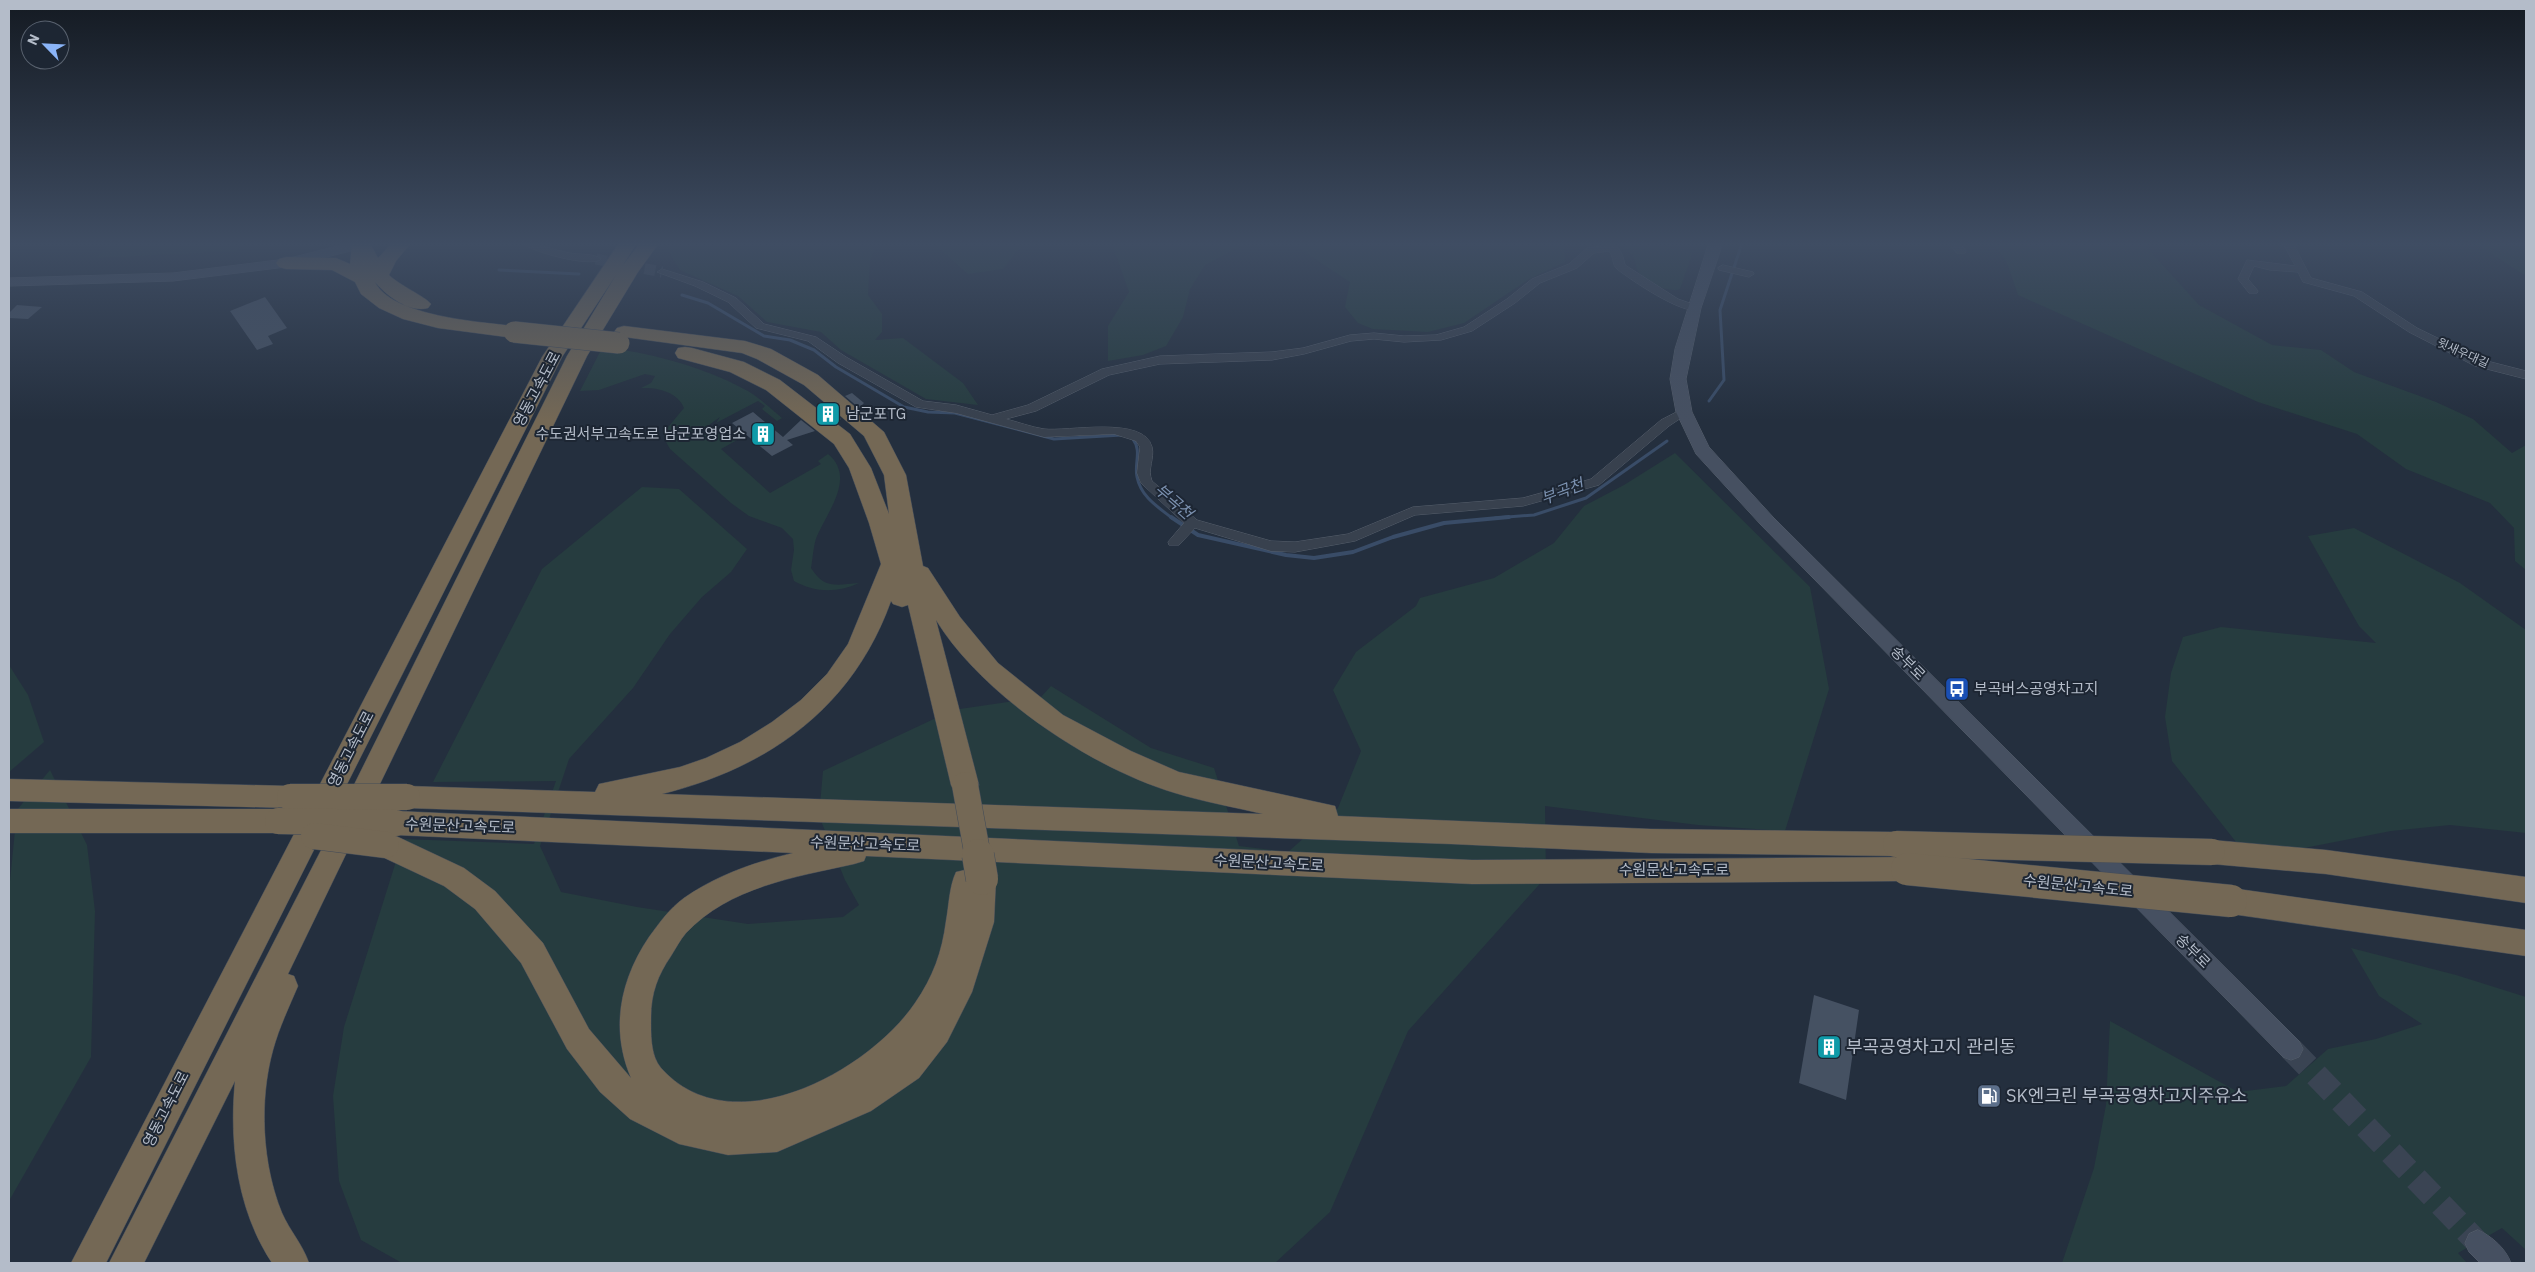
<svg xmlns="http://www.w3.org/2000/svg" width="2535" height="1272" viewBox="0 0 2535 1272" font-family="'IBM Plex Sans','Noto Sans KR',sans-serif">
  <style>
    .green { fill: #263c3f }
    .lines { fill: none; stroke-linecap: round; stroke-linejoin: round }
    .stream-far1 { stroke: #394c67; stroke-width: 3 }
    .stream { stroke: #394c67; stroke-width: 4 }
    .building { fill: #455162 }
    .street-tunnel { stroke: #3a4453; stroke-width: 11; stroke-dasharray: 11 5.5; stroke-linecap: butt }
    .secondary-tunnel { stroke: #3a4453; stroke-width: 24; stroke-dasharray: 24 12; stroke-linecap: butt }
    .street-casing { stroke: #565f6c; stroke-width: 1 }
    .secondary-casing { stroke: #565f6c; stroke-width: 1 }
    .highway-casing { stroke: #434c59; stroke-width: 1 }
    .street { fill: #38414e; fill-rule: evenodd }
    .secondary { fill: #465061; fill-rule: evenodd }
    .highway { fill: #746855; fill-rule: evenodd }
    .highway-bridge-far2-casing { stroke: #434c59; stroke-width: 22; stroke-linecap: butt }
    .highway-bridge-far1-casing { stroke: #434c59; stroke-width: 27; stroke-linecap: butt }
    .highway-bridge-casing { stroke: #434c59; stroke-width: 33; stroke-linecap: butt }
    .highway-bridge-far2 { stroke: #746855; stroke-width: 21 }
    .highway-bridge-far1 { stroke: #746855; stroke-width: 26 }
    .highway-bridge { stroke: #746855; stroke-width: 32 }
    .labels { text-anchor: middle; stroke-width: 4; stroke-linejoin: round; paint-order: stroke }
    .far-street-label { font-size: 12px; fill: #b4bcc9; stroke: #1d2633 }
    .street-label { font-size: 15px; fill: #b4bcc9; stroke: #1d2633 }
    .poi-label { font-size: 15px; fill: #b4bcc9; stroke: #1d2633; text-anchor: start }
    .water-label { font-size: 16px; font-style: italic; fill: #7c92b1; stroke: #1d2633 }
    .near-poi-label { font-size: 18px; fill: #b4bcc9; stroke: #1d2633; text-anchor: start }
  </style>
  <rect width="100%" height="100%" fill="#242f3e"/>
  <g class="green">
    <polygon points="110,243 242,243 236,251 97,258"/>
    <polygon points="671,243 871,243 874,251 870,261 868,295 882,314 882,332 875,340 903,338 963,383 978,405 926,399 841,350 821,332 767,322 738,296 680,270 667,249"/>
    <polygon points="933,243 1043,243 1039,246 1023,244 1003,269 968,274"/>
    <polygon points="1112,243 1254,243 1245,244 1205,265 1190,289 1183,317 1166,346 1143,355 1108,361 1108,326 1129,292"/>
    <polygon points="1291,243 1564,243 1565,262 1529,279 1464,323 1428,332 1373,329 1358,323 1345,307 1350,282"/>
    <path d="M1577,243H1649L1688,251L1692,254L1680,289C1669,293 1646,283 1639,273C1635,267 1636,257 1630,252C1617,240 1593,250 1577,243Z"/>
    <polygon points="1993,243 2146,243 2149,250 2199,305 2272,345 2321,350 2354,372 2436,402 2473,419 2512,453 2526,445 2526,570 2515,561 2514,528 2490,503 2406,469 2357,434 2258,402 2018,295 2006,260"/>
    <polygon points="2475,243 2526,243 2526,276"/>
    <path d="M602,348C644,350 705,368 742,388C757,395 769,407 782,418L777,421L762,409L765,406L758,401L716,423L720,417L702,430L705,434L722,425L739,439L721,449L770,493L821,464L818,461L828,454C856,477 828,511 817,536C813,546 813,558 811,568C824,589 836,585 859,583C837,593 816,593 794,581L791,570L794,550L793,539L782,528L749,516L731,503L670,449L665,440L664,432L684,408C678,392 657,387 641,388L651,383L655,376L645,374L599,390L580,391Z"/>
    <polygon points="1675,453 1810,587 1829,689 1785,831 1698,825 1545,806 1546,877 1408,1031 1330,1212 1275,1263 402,1263 361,1240 339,1181 333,1096 344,1027 403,839 534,844 556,781 433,782 542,569 642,487 679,489 747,549 731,572 702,597 670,634 633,688 569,759 540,846 561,892 637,907 748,924 843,917 859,905 845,880 819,816 823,771 953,710 1041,697 1051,686 1151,748 1214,768 1239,846 1288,852 1338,808 1361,751 1333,690 1356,652 1416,606 1420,598 1494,578 1554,543 1584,506 1624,485"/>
    <polygon points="2354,528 2460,583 2526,630 2526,833 2450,825 2391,831 2299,849 2236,842 2172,761 2165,717 2171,673 2183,637 2221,627 2376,643 2359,626 2308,536"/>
    <polygon points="9,665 28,695 44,742 9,772"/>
    <polygon points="50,770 87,845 95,911 91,1057 9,1201 9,891 17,810"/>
    <polygon points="2351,948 2456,975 2526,997 2526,1250 2502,1228 2458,1253 2467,1263 2062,1263 2094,1168 2106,1105 2110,1021 2238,1092 2286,1086 2328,1049 2376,1039 2422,1024 2379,996"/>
  </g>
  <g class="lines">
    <g class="stream-far1">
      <polyline points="499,270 579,274"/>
      <polyline points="682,295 708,303 764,336 790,340 814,350 836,367 904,407 928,412 955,413 1054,439 1122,435"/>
      <polyline points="1709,401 1724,380 1720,310 1742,243"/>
      <path d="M1133,439C1142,451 1134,464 1137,477C1141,497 1158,507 1172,518"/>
      <polyline points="1495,518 1534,515 1586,498 1667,441"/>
    </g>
    <polyline class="stream" points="1171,517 1198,535 1286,555 1314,558 1353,552 1393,537 1444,523 1509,517"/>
  </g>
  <g class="building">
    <polygon points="265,297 287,328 268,336 273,344 257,350 230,311"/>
    <polygon points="17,305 42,307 28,319 9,318 9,313"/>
    <polygon points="852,393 864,403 859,408 845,396"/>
    <polygon points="823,404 841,419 837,422 818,407"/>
    <polygon points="753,412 783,437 801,420 815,431 787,440 793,445 772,456 732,423"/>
    <polygon points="1814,995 1859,1010 1846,1100 1799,1083"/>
  </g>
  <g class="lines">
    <polyline class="street-tunnel" points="596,259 662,272"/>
    <polyline class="secondary-tunnel" points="2291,1049 2478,1243"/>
    <defs>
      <g id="street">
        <path d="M522,243C539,243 553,250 570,253C579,255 594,253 601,259C592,268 531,252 522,243Z"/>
        <polygon points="1949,243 1960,243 1966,251 1965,253 1957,253"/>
        <polygon points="2283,243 2293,243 2311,278 2362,292 2417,328 2483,360 2526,371 2526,379 2475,366 2409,332 2354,296 2303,282 2298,272 2270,270 2254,266 2248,279 2258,291 2257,293 2249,293 2238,279 2247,260 2295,266"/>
        <path d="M1612,245C1621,247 1623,256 1625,265L1678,299L1698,306V310C1681,314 1631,280 1617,269C1612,265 1614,257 1609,251L1594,253L1577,268L1540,283L1515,303L1472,331L1441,340L1404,342L1374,339L1351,341L1304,354L1272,360L1160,364L1109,375L1036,411L1006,419C1018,422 1031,427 1044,429C1067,432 1144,415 1152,447C1155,458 1147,469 1152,481L1197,520L1271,541L1295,542L1348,534L1413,507L1523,498L1591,479L1661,420L1684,408L1690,412L1669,426L1599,485L1523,506L1415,515L1355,541L1295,552L1271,551L1195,528L1179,545H1169L1168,542L1184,523L1141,483L1137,473L1140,447L1136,441L1114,434L1044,437L956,413L916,407L838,363L808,341L756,328L728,302L695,286L657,272L662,269L703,282L736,298L764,324L816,337L846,357L923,401L956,405L992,415L1028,405L1102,369L1160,356L1272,352L1303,348L1350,335L1374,333L1404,336L1436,335L1464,327L1507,299L1532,279L1569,264L1587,248Z"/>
        <polygon points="1723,265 1753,272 1754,274 1749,277 1719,270 1718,268"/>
      </g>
      <g id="secondary">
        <polygon points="349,243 373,243 371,246 286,267 173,281 9,286 9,278 173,273 286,259"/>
        <polygon points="1709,243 1723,243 1701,308 1686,379 1692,412 1709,447 1773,517 2299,1041 2303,1049 2299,1057 2291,1060 2283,1057 1761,525 1696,454 1676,412 1670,379 1675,349"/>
        <path d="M2478,1230C2492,1236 2506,1249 2511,1263H2480L2469,1252L2465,1243L2469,1234Z"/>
      </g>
      <g id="highway">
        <path d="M352,243H370L378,258L392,243H411L396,261L389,275C399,285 426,297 431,304L428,308C409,313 387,296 375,282C391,316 480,322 514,326L521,328L524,332L521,336L514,338L438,328L403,319L379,308L361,294L355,282L332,270L286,269L279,267L276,263L279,259L286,257L336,258L350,264Z"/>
        <path d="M619,243H637L623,265L640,243H659L638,272L587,356L288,974L294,976L298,986C289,1007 279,1028 273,1050C259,1101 262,1164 282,1213C290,1231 303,1245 309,1263H272C237,1210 229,1144 235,1081L144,1263H109L336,821L567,356L616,275L562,357L106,1263H71L542,357Z"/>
        <path d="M624,326L745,341L771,349L818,375L884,432L906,475L923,566L928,568L960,617L998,663L1063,715L1131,751L1179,772L1335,806L1338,816L1651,829L1896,832L1906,835L1910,844L1906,853L1896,856L1651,853L1451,844L407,808L397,805L393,797L397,789L407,786L595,792L599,784L680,767L706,758L740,742L772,722L801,700L827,674L848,644L881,564L869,523L849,468L834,444L766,390L730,372L678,358L675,353L678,348L685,347L692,348L744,362L780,380L850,434L871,468L889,514L884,475L864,436L804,385L757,359L742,353L617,336L614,332L617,328ZM891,601L893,604L902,607L908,605L951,785L955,793L965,796L975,793L979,785L936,620C982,695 1091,768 1175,793C1204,802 1234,807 1263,814L662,794C770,767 853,707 891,601Z"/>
        <polygon points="9,779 290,786 300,789 304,797 300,805 290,808 9,801"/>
        <polygon points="9,809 278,809 288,813 292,821 288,829 278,833 9,833"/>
        <path d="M396,811L1472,860L1907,857L1917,860L1921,869L1917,878L1907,881L1472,884L866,856L864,861L854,864C795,877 729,887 686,933C680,940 676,948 671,956C658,975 651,993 651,1017C651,1033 650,1055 661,1068C731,1147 868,1072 915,1003C933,977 942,952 946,921C949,905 949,887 956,872L982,866L992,870L996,879L994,922L972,992L947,1042L919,1078L871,1111L777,1152L728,1155L679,1144L630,1119L600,1092L567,1049L521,963L475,909L444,886L376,854L372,845L376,836L386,833L396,836L464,868L495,891L543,943L589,1029L631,1078C610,1029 620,980 649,937C660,922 669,909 684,898C717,875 755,862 793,853L396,835L386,831L382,823L386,815Z"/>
        <polygon points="2212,840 2326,850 2526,877 2526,903 2326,874 2212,864 2202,861 2198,852 2202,843"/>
        <polygon points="2231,888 2526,930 2526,956 2231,914 2221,910 2216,901 2221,892"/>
      </g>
    </defs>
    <use href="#street" class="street-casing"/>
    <use href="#secondary" class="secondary-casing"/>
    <use href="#highway" class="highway-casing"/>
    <use href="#street" class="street"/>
    <use href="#secondary" class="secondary"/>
    <use href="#highway" class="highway"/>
    <defs>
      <polyline id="highway-bridge-far2" points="514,332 619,343"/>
      <g id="highway-bridge-far1">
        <polyline points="965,785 978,857"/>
        <polyline points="290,797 407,797"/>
        <polyline points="278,821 396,823"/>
        <polyline points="314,836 386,845"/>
        <polyline points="1896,844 2212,852"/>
      </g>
      <g id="highway-bridge">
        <polyline points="978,855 982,879"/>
        <polyline points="1907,869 2231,901"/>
      </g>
    </defs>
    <use href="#highway-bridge-far2" class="highway-bridge-far2-casing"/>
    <use href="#highway-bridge-far1" class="highway-bridge-far1-casing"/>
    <use href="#highway-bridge" class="highway-bridge-casing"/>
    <use href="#highway-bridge-far2" class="highway-bridge-far2"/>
    <use href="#highway-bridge-far1" class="highway-bridge-far1"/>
    <use href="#highway-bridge" class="highway-bridge"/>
  </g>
  <linearGradient id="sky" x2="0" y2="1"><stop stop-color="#141a22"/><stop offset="0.58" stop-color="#3f4d63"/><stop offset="1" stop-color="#3f4d63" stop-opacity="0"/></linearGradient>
  <rect width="2535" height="421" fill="url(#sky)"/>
  <defs>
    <symbol id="building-square" viewBox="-11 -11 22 22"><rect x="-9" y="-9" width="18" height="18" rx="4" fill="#0f9aa8" stroke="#1d2633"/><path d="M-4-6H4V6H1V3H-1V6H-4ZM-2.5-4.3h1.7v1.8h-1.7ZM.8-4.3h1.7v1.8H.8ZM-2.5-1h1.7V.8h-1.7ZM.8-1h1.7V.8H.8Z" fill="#fff"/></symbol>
    <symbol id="bus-square" viewBox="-11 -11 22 22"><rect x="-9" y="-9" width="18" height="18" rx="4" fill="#1a4fb4" stroke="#1d2633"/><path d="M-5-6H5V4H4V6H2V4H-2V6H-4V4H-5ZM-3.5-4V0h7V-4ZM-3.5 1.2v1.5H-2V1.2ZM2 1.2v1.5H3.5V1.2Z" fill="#fff"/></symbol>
    <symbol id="fuel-square" viewBox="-11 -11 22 22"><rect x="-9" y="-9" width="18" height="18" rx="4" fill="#5c6f8a" stroke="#1d2633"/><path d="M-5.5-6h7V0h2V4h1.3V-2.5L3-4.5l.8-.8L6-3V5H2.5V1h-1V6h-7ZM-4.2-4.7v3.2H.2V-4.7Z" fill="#fff"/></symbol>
  </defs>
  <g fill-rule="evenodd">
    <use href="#building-square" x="814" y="400" width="28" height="28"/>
    <use href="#building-square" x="749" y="420" width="28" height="28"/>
    <use href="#bus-square" x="1943" y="675" width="28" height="28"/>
    <use href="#building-square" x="1815" y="1033" width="28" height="28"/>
    <use href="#fuel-square" x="1975" y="1082" width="28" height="28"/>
  </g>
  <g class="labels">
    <g class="far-street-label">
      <text transform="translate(2463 353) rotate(24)" y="4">윗새우대길</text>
    </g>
    <g class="street-label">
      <text transform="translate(537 389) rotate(-62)" y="5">영동고속도로</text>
      <text transform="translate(1908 663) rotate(45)" y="5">송부로</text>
      <text transform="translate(351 749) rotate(-63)" y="5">영동고속도로</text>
      <text transform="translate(460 826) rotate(2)" y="5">수원문산고속도로</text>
      <text transform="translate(865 844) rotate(2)" y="5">수원문산고속도로</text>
      <text transform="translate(1269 863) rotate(3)" y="5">수원문산고속도로</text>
      <text x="1674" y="875">수원문산고속도로</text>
      <text transform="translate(2078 886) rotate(6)" y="5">수원문산고속도로</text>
      <text transform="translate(2193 951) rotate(45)" y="5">송부로</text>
      <text transform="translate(166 1109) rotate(-63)" y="5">영동고속도로</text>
    </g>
    <g class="poi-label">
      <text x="846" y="419">남군포TG</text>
      <text x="746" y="439" text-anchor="end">수도권서부고속도로 남군포영업소</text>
      <text x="1974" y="694">부곡버스공영차고지</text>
    </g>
    <g class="water-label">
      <text transform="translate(1562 491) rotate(-21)" y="6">부곡천</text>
      <text transform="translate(1174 501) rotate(41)" y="6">부곡천</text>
    </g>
    <g class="near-poi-label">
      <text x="1846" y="1053">부곡공영차고지 관리동</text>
      <text x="2006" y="1102">SK엔크린 부곡공영차고지주유소</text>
    </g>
  </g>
  <rect width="2535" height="1272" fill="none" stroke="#b4bcc9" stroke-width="20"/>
  <g transform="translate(45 45) rotate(294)"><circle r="24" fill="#1d2633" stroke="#59626f"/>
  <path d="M0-4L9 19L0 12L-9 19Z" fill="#8ab4f8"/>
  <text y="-8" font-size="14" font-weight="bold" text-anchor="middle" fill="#b4bcc9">N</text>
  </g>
</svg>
